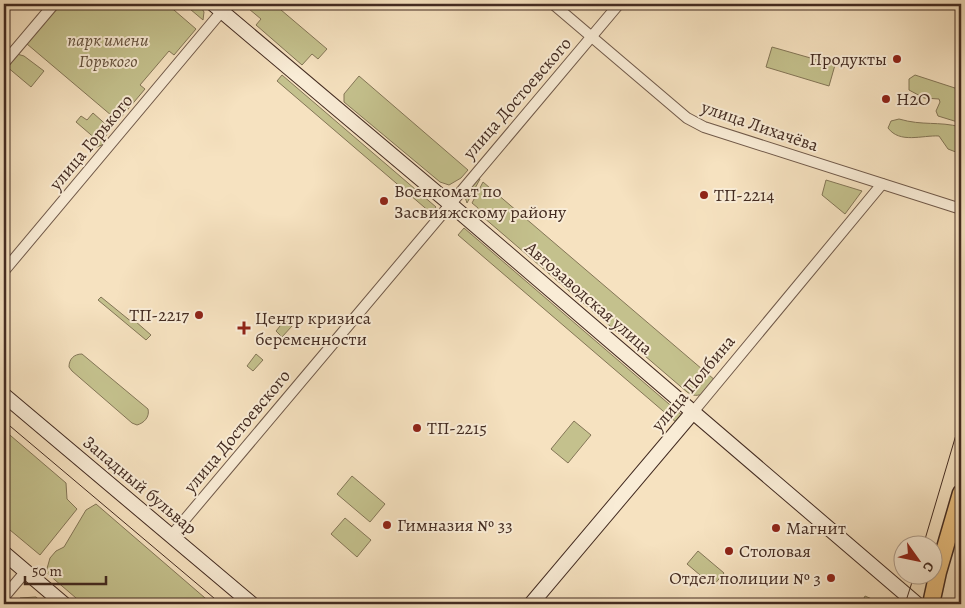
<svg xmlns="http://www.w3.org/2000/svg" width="965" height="608" viewBox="0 0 965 608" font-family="Alegreya,serif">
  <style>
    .green { fill: #c4c18d; stroke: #847657 }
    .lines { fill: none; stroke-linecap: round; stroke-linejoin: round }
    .street-casing { stroke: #705949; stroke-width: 12 }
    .secondary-casing { stroke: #432b21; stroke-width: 16 }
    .primary-casing { stroke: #432b21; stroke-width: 19 }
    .street { stroke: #f9ecd6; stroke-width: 10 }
    .secondary { stroke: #f9ecd6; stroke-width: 14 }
    .primary { stroke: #ebc180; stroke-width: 16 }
    .tram { stroke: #432b21; stroke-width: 1 }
    .poi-dot { fill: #8f2418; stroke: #f9ecd6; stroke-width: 2 }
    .labels { text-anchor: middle; stroke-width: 4; stroke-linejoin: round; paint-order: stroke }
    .park-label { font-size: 18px; font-style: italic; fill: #63503c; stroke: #f9ecd6 }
    .poi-label { font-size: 18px; fill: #432b21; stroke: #f9ecd6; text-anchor: start }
    .street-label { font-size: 18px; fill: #432b21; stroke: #f9ecd6 }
  </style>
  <rect width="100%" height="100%" fill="#f6e2c0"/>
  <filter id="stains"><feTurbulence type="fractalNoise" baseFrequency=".004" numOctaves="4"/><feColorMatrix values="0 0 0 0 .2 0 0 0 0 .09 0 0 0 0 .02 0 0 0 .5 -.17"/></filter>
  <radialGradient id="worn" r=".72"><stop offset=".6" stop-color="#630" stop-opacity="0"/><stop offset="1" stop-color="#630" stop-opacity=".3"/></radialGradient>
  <g class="green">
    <polygon points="60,4 167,4 196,29 174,55 169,51 140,85 145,89 118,121 27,44"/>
    <polygon points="184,4 199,4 204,12 203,20"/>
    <polygon points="243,4 274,4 327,49 318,59 312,54 302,65 256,25 261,19"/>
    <polygon points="772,47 835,65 829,86 766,67"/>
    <polygon points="17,54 24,56 44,71 31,87 6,66"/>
    <polygon points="282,75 436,207 431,213 277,81"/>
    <polygon points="915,75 961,90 961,123 938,116 936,111 940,102 939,99 924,98 909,90 909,79"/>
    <polygon points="359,76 468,170 461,178 449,185 440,182 344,102 344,94"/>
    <polygon points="93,113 111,129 102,141 104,144 97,147 94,146 97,140 76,122 81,116 87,120"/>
    <path d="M899,119C923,126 938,121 961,127V154L948,149L939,136C922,135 900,144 888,128L891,121Z"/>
    <polygon points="477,177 480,179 467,203 464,194"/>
    <polygon points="826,180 862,191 845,214 822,195"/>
    <path d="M483,182L716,381C707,390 700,401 687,392L476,211L478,208L472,203Z"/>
    <polygon points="464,228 683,416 677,423 458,235"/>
    <polygon points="101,297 133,323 135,321 151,335 146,340 98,300"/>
    <polygon points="285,320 292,326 282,337 276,331"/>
    <path d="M82,354L148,409C150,417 144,423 137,425L132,423L72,371L69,367C69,359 74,354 82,354Z"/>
    <polygon points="256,354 263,360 253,371 247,366"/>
    <polygon points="574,421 591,435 568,463 551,449"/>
    <polygon points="4,430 66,483 67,499 77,509 40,555 4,525"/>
    <polygon points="352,476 385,504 370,522 337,494"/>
    <polygon points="96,504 212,604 83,604 48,574 46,572 50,558 56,551 64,547 86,510"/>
    <polygon points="345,518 371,540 357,557 331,534"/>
    <polygon points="698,551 724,573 713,586 687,564"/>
    <polygon points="865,596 883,604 861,604"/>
    <polygon points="36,597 44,604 14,604 20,598"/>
  </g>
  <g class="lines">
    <defs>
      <g id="street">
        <polyline points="553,4 687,118 704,127 961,209"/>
        <polyline points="4,63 54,4"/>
        <polyline points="4,271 222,11"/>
        <polyline points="693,412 882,184"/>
        <polyline points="171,536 619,4"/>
        <polyline points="4,597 26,571"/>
      </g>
      <g id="secondary">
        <polyline points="213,4 449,203 917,604"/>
        <polyline points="4,395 252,604"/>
        <polyline points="4,553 64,604"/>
        <polyline points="531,604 693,412"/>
      </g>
      <polyline id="primary" points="931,604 938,572 961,493"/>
    </defs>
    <use href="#street" class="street-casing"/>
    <use href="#secondary" class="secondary-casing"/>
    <use href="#primary" class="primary-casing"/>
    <use href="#street" class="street"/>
    <use href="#secondary" class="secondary"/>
    <use href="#primary" class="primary"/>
    <g class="tram">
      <polyline points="4,421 221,604"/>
      <polyline points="923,546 961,418"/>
      <polyline points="905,604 914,576"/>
    </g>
  </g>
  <g class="poi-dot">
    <circle cx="897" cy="59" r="5"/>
    <circle cx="886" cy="99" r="5"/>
    <circle cx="704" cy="195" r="5"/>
    <circle cx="384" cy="201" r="5"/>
    <circle cx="199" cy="315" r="5"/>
    <path d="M241.5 320.5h5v5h5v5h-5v5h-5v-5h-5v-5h5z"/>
    <circle cx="417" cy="428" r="5"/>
    <circle cx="387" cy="525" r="5"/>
    <circle cx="776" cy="528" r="5"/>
    <circle cx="729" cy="551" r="5"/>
    <circle cx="831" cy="578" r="5"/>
  </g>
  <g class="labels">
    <g class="park-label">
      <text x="108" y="46">парк имени<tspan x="108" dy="21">Горького</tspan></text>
    </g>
    <g class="poi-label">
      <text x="887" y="65" text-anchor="end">Продукты</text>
      <text x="896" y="105">H2O</text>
      <text x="394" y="197">Военкомат по<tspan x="394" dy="21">Засвияжскому району</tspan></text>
      <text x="714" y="201">ТП-2214</text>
      <text x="189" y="321" text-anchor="end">ТП-2217</text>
      <text x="255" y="324">Центр кризиса<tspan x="255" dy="21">беременности</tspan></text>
      <text x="427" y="434">ТП-2215</text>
      <text x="397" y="531">Гимназия № 33</text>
      <text x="786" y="534">Магнит</text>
      <text x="739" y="557">Столовая</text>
      <text x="821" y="584" text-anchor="end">Отдел полиции № 3</text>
    </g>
    <g class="street-label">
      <text transform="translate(517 98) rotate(-49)" y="6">улица Достоевского</text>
      <text transform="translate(760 126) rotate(19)" y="6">улица Лихачёва</text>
      <text transform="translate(91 142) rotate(-50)" y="6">улица Горького</text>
      <text transform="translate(589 298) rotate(41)" y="6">Автозаводская улица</text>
      <text transform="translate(693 383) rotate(-50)" y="6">улица Полбина</text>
      <text transform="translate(237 431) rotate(-50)" y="6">улица Достоевского</text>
      <text transform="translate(140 485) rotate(40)" y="6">Западный бульвар</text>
    </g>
  </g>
  <rect width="965" height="608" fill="none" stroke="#f6e2c0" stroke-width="20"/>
  <rect x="5" y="5" width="955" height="598" fill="none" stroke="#432b21" stroke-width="2.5"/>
  <rect x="10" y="10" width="945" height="588" fill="none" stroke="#432b21"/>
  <g transform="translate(918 560) rotate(123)"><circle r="24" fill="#f9ecd6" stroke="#b09f8e"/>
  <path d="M0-4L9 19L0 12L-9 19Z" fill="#8f2418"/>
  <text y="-8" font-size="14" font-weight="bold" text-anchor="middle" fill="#432b21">С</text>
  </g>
  <path d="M25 576v8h81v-8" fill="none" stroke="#432b21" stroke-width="2.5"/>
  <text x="32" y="576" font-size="15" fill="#432b21" stroke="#f9ecd6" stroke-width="4" paint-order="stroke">50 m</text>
  <rect width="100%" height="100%" filter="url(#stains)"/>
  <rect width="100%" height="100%" fill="url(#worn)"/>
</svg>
